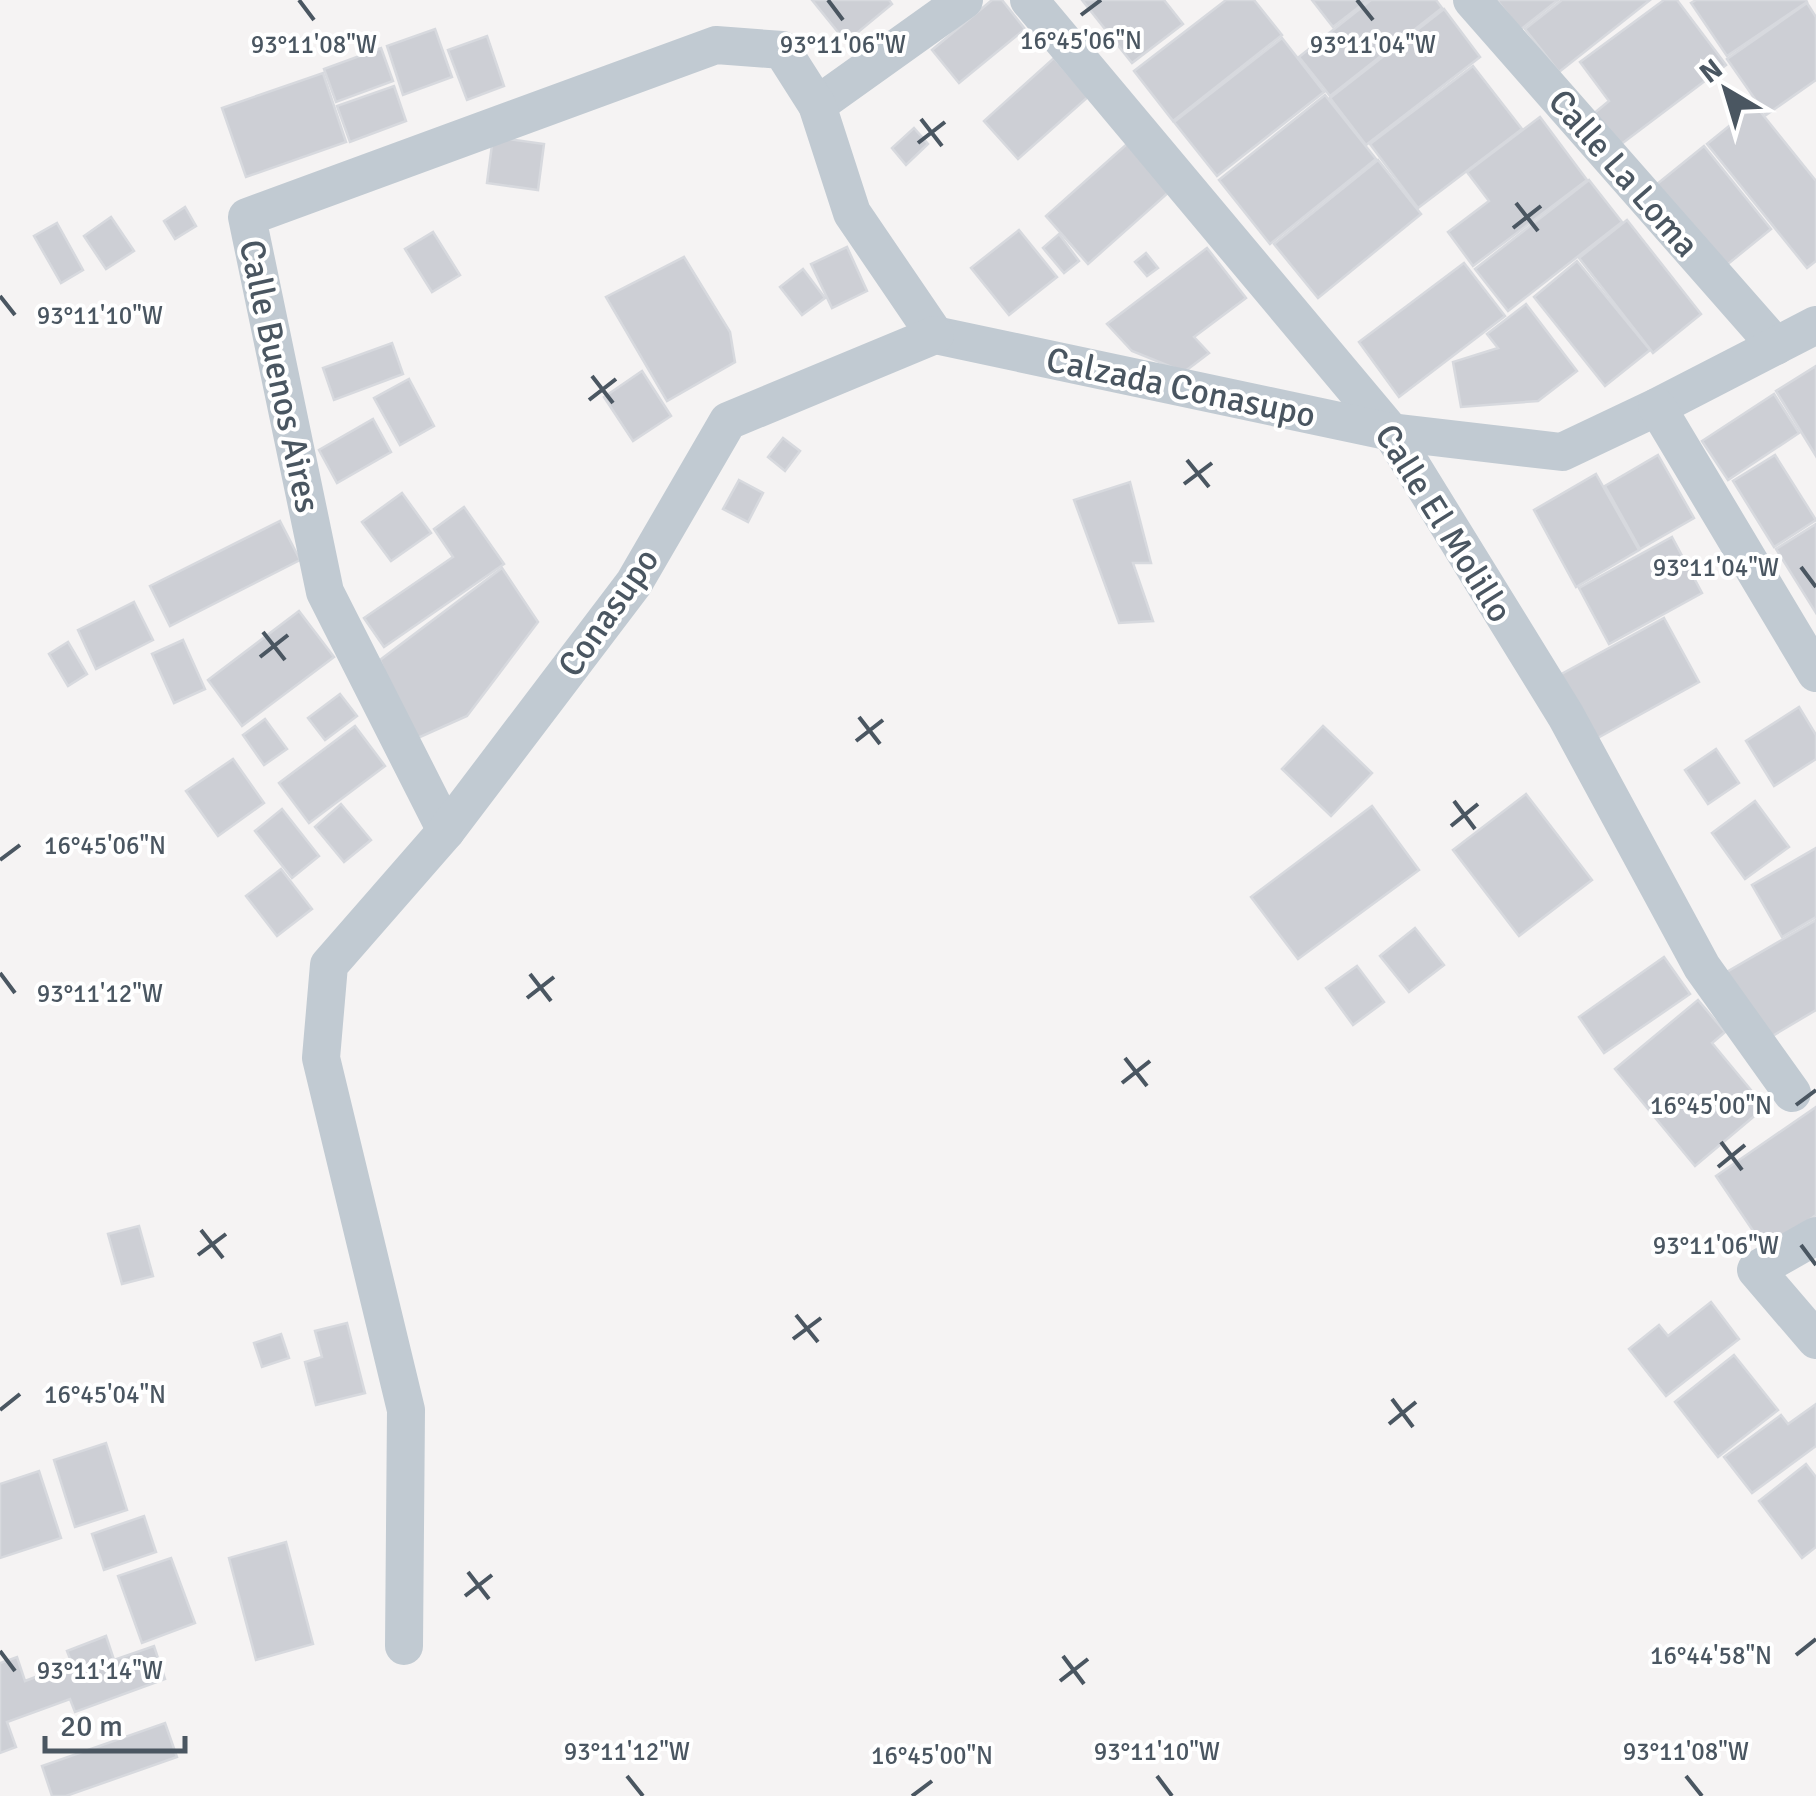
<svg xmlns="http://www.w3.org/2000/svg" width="1816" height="1796" viewBox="0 0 1816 1796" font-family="Signika,sans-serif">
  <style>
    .building { fill: #cdcfd5; stroke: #d7d9de; stroke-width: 2.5 }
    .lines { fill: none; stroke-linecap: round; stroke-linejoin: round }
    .street { stroke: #c1cad2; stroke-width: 38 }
    .ticks { fill: none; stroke: #4a5661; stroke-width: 4 }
    .labels { text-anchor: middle; stroke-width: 8; stroke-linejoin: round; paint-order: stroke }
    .street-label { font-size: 35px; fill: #4a5661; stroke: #fff }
    .ticks-label { font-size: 25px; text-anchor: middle; fill: #4a5661; stroke: #fff; stroke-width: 8; stroke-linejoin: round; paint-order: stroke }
  </style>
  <rect width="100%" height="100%" fill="#f5f3f3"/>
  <g class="building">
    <polygon points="812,0 889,0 892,4 846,42"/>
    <polygon points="992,0 1002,0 1025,29 959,83 932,50"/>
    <polygon points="1082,0 1164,0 1183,24 1132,63"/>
    <polygon points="1226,0 1254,0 1282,35 1173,121 1134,71"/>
    <polygon points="1312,0 1368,0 1333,27"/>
    <polygon points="1371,0 1436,0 1442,8 1330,96 1299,57"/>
    <polygon points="1497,0 1558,0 1520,30"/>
    <polygon points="1562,0 1650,0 1559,72 1525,29"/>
    <polygon points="1664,0 1677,0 1726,65 1616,148 1592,115 1609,101 1580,62"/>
    <polygon points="1696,0 1806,0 1807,2 1727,56 1691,3"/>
    <polygon points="1807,3 1816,17 1816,80 1766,115 1727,59"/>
    <polygon points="1444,9 1480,57 1366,145 1330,98"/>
    <polygon points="435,29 452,77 403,95 387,46"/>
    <polygon points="487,36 504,86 467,100 448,50"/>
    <polygon points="1282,38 1324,92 1217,176 1174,122"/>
    <polygon points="381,48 393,81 336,102 324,69"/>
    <polygon points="1054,58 1088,97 1018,159 984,121"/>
    <polygon points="1473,66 1522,129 1418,208 1370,144"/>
    <polygon points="323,73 346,142 246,177 222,108"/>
    <polygon points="394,86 406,121 350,142 337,106"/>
    <polygon points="1325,95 1376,159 1270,244 1219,180"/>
    <polygon points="1755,105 1816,181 1816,261 1807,268 1707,144"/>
    <polygon points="1540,117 1587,180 1473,266 1448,232 1489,201 1467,172"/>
    <polygon points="914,128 928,144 906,165 892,148"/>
    <polygon points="493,137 544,144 538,190 487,183"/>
    <polygon points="1127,144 1169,192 1088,264 1046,216"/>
    <polygon points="1704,146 1771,229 1718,272 1651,189"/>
    <polygon points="1378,160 1421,214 1318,298 1274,244"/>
    <polygon points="1589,180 1622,222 1508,311 1475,269"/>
    <polygon points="185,207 196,226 175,239 164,221"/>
    <polygon points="111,217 134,251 106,269 84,236"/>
    <polygon points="1627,220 1701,314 1653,353 1579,258"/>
    <polygon points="57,223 83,270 61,283 34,236"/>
    <polygon points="1019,230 1057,277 1009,315 971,268"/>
    <polygon points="433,232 460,275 432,292 405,249"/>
    <polygon points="1059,234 1079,261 1064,273 1043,248"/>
    <polygon points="847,247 867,291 832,308 811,264"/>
    <polygon points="1207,248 1246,298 1194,337 1209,353 1184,372 1132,351 1107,324"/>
    <polygon points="1146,253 1158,268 1147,276 1135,262"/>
    <polygon points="684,257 730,332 735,362 667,401 606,297"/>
    <polygon points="1577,261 1650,350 1605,386 1534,297"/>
    <polygon points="1464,263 1505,316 1399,397 1359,342"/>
    <polygon points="803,269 825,298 802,315 780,287"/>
    <polygon points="1526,304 1577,371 1538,401 1461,407 1453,362 1498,348 1487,334"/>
    <polygon points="392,343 403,374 334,400 323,368"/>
    <polygon points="1816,366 1816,456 1776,391"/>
    <polygon points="642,371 671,416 633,441 604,397"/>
    <polygon points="409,379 434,426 400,445 374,398"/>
    <polygon points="1774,394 1799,433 1728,480 1702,441"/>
    <polygon points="373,419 391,452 337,483 319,450"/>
    <polygon points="783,438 800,451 785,471 768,457"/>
    <polygon points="1658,455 1694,518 1640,549 1605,486"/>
    <polygon points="1775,455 1816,520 1774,547 1733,481"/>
    <polygon points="1596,474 1639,550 1576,587 1534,510"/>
    <polygon points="739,480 763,493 748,522 723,509"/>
    <polygon points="1130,482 1151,563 1133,563 1153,621 1119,623 1074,500"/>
    <polygon points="402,493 431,533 391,561 362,522"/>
    <polygon points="464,507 504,564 384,647 364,618 453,557 434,529"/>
    <polygon points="280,521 300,560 170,626 150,586"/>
    <polygon points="1816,524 1816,613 1776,549"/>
    <polygon points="1672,537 1702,593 1609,644 1579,588"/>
    <polygon points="502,568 538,622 467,716 411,741 380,660"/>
    <polygon points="134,602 153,640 96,669 78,630"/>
    <polygon points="299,611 334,657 242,726 208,680"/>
    <polygon points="1664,618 1699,682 1592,741 1556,677"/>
    <polygon points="183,640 205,689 174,703 152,654"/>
    <polygon points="68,642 87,674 68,686 49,654"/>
    <polygon points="340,694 357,716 325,740 308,718"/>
    <polygon points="1799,707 1816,735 1816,759 1774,786 1746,741"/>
    <polygon points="265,719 287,749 264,765 243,735"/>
    <polygon points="355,726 385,766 309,823 279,783"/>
    <polygon points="1323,726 1372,773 1331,816 1282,769"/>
    <polygon points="1716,749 1739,783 1708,804 1685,770"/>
    <polygon points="233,759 264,803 218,836 186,791"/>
    <polygon points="1526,794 1592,880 1519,936 1453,850"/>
    <polygon points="1755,801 1789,847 1745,879 1712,833"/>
    <polygon points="341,804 371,840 344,862 315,827"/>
    <polygon points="1372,806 1419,870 1298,959 1251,897"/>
    <polygon points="282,809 319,856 292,878 255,831"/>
    <polygon points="1816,848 1816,917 1782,937 1752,885"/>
    <polygon points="281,869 312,909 277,936 246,896"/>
    <polygon points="1816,920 1816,1010 1764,1041 1725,973"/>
    <polygon points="1415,928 1444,965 1409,992 1380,956"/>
    <polygon points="1664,957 1690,994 1604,1053 1579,1017"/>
    <polygon points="1357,966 1384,1002 1353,1025 1326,988"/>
    <polygon points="1698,1000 1725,1032 1712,1043 1765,1107 1695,1166 1615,1069"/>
    <polygon points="1816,1107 1816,1215 1766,1250 1716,1176"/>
    <polygon points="139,1226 153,1276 122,1284 108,1234"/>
    <polygon points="1711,1302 1739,1339 1666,1396 1629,1349 1659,1325 1668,1336"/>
    <polygon points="347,1323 365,1393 316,1405 305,1362 322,1357 315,1331"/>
    <polygon points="281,1334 289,1358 262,1367 254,1343"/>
    <polygon points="1734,1355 1778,1410 1718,1457 1675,1402"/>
    <polygon points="1816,1404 1816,1446 1752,1493 1724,1457 1781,1415 1788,1424"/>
    <polygon points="106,1443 127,1510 75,1527 54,1460"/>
    <polygon points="1806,1464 1816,1477 1816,1547 1802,1558 1759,1501"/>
    <polygon points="39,1471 61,1538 0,1558 0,1484"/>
    <polygon points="144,1516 156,1552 104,1570 92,1534"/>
    <polygon points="286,1542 313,1644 256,1660 229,1558"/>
    <polygon points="171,1558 195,1623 142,1643 118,1576"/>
    <polygon points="106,1636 114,1660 154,1646 165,1679 75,1712 70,1699 7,1722 16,1747 0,1753 0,1663 17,1657 25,1681 70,1664 73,1675 76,1674 67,1651"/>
    <polygon points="165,1723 177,1757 66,1796 52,1796 42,1766"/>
  </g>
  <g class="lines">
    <g class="street">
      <polyline points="1029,0 1391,432 1566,716 1702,967 1792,1093"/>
      <polyline points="1472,0 1776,346"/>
      <polyline points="817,105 964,0"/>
      <polyline points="935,335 1391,432 1562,452 1657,407 1816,325"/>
      <polyline points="1657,407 1816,673"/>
      <polyline points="446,831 325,592 247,217 716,45 782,50 817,105 852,213 935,335"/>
      <polyline points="1816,1236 1756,1270 1816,1340"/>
      <polyline points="404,1646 406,1410 321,1058 329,965 446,831 634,583 728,421 935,335"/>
    </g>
  </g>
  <path class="ticks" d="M299,0L314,20M828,0L843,20M1357,0L1373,20M1081,15L1101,0M921,119L942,146M918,143L945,122M1516,203L1538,231M1513,228L1541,206M0,296L15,315M592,376L613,403M589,400L616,379M1187,460L1209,487M1184,484L1212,463M1801,567L1816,587M263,632L285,660M260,657L288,635M859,717L880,744M856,741L883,720M1454,801L1475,829M1451,826L1478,804M0,860L20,845M0,973L15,993M530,974L551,1001M527,998L554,977M1125,1058L1147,1086M1122,1083L1150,1061M1796,1105L1816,1090M1721,1142L1742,1170M1718,1167L1745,1145M201,1230L223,1258M1801,1245L1816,1265M198,1255L226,1234M796,1315L818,1342M793,1339L821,1318M1392,1399L1413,1427M0,1410L20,1394M1389,1424L1416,1402M468,1572L489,1599M465,1596L492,1575M0,1651L15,1671M1796,1655L1816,1639M1063,1656L1084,1684M1060,1681L1088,1659M627,1776L643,1796M1157,1776L1172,1796M1686,1776L1702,1796M912,1796L932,1781"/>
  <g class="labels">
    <g class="street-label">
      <text transform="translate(1624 173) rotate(49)" y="12">Calle La Loma</text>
      <text transform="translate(280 376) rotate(78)" y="12">Calle Buenos Aires</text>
      <text transform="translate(1181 387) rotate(12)" y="12">Calzada Conasupo</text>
      <text transform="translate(1444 523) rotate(58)" y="12">Calle El Molillo</text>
      <text transform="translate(608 612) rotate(-55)" y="12">Conasupo</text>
    </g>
  </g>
  <g class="ticks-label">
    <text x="1081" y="49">16°45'06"N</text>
    <text x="314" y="53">93°11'08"W</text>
    <text x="843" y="53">93°11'06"W</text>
    <text x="1373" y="53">93°11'04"W</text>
    <text x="100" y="324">93°11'10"W</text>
    <text x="1716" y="576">93°11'04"W</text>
    <text x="105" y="854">16°45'06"N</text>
    <text x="100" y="1002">93°11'12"W</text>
    <text x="1711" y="1114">16°45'00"N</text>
    <text x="1716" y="1254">93°11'06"W</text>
    <text x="105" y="1403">16°45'04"N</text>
    <text x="1711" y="1664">16°44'58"N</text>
    <text x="100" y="1679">93°11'14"W</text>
    <text x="627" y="1760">93°11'12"W</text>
    <text x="1157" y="1760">93°11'10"W</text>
    <text x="1686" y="1760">93°11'08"W</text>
    <text x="932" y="1764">16°45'00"N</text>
  </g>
  <g transform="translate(1726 90) rotate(322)" stroke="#ffffff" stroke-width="8" paint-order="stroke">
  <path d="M0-8L18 38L0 25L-18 38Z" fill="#4a5661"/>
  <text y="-15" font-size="28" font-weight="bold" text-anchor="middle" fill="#4a5661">N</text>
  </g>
  <path d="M45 1736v15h140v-15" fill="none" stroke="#4a5661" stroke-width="5"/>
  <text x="60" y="1736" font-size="30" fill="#4a5661" stroke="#ffffff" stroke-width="8" paint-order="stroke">20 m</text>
</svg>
